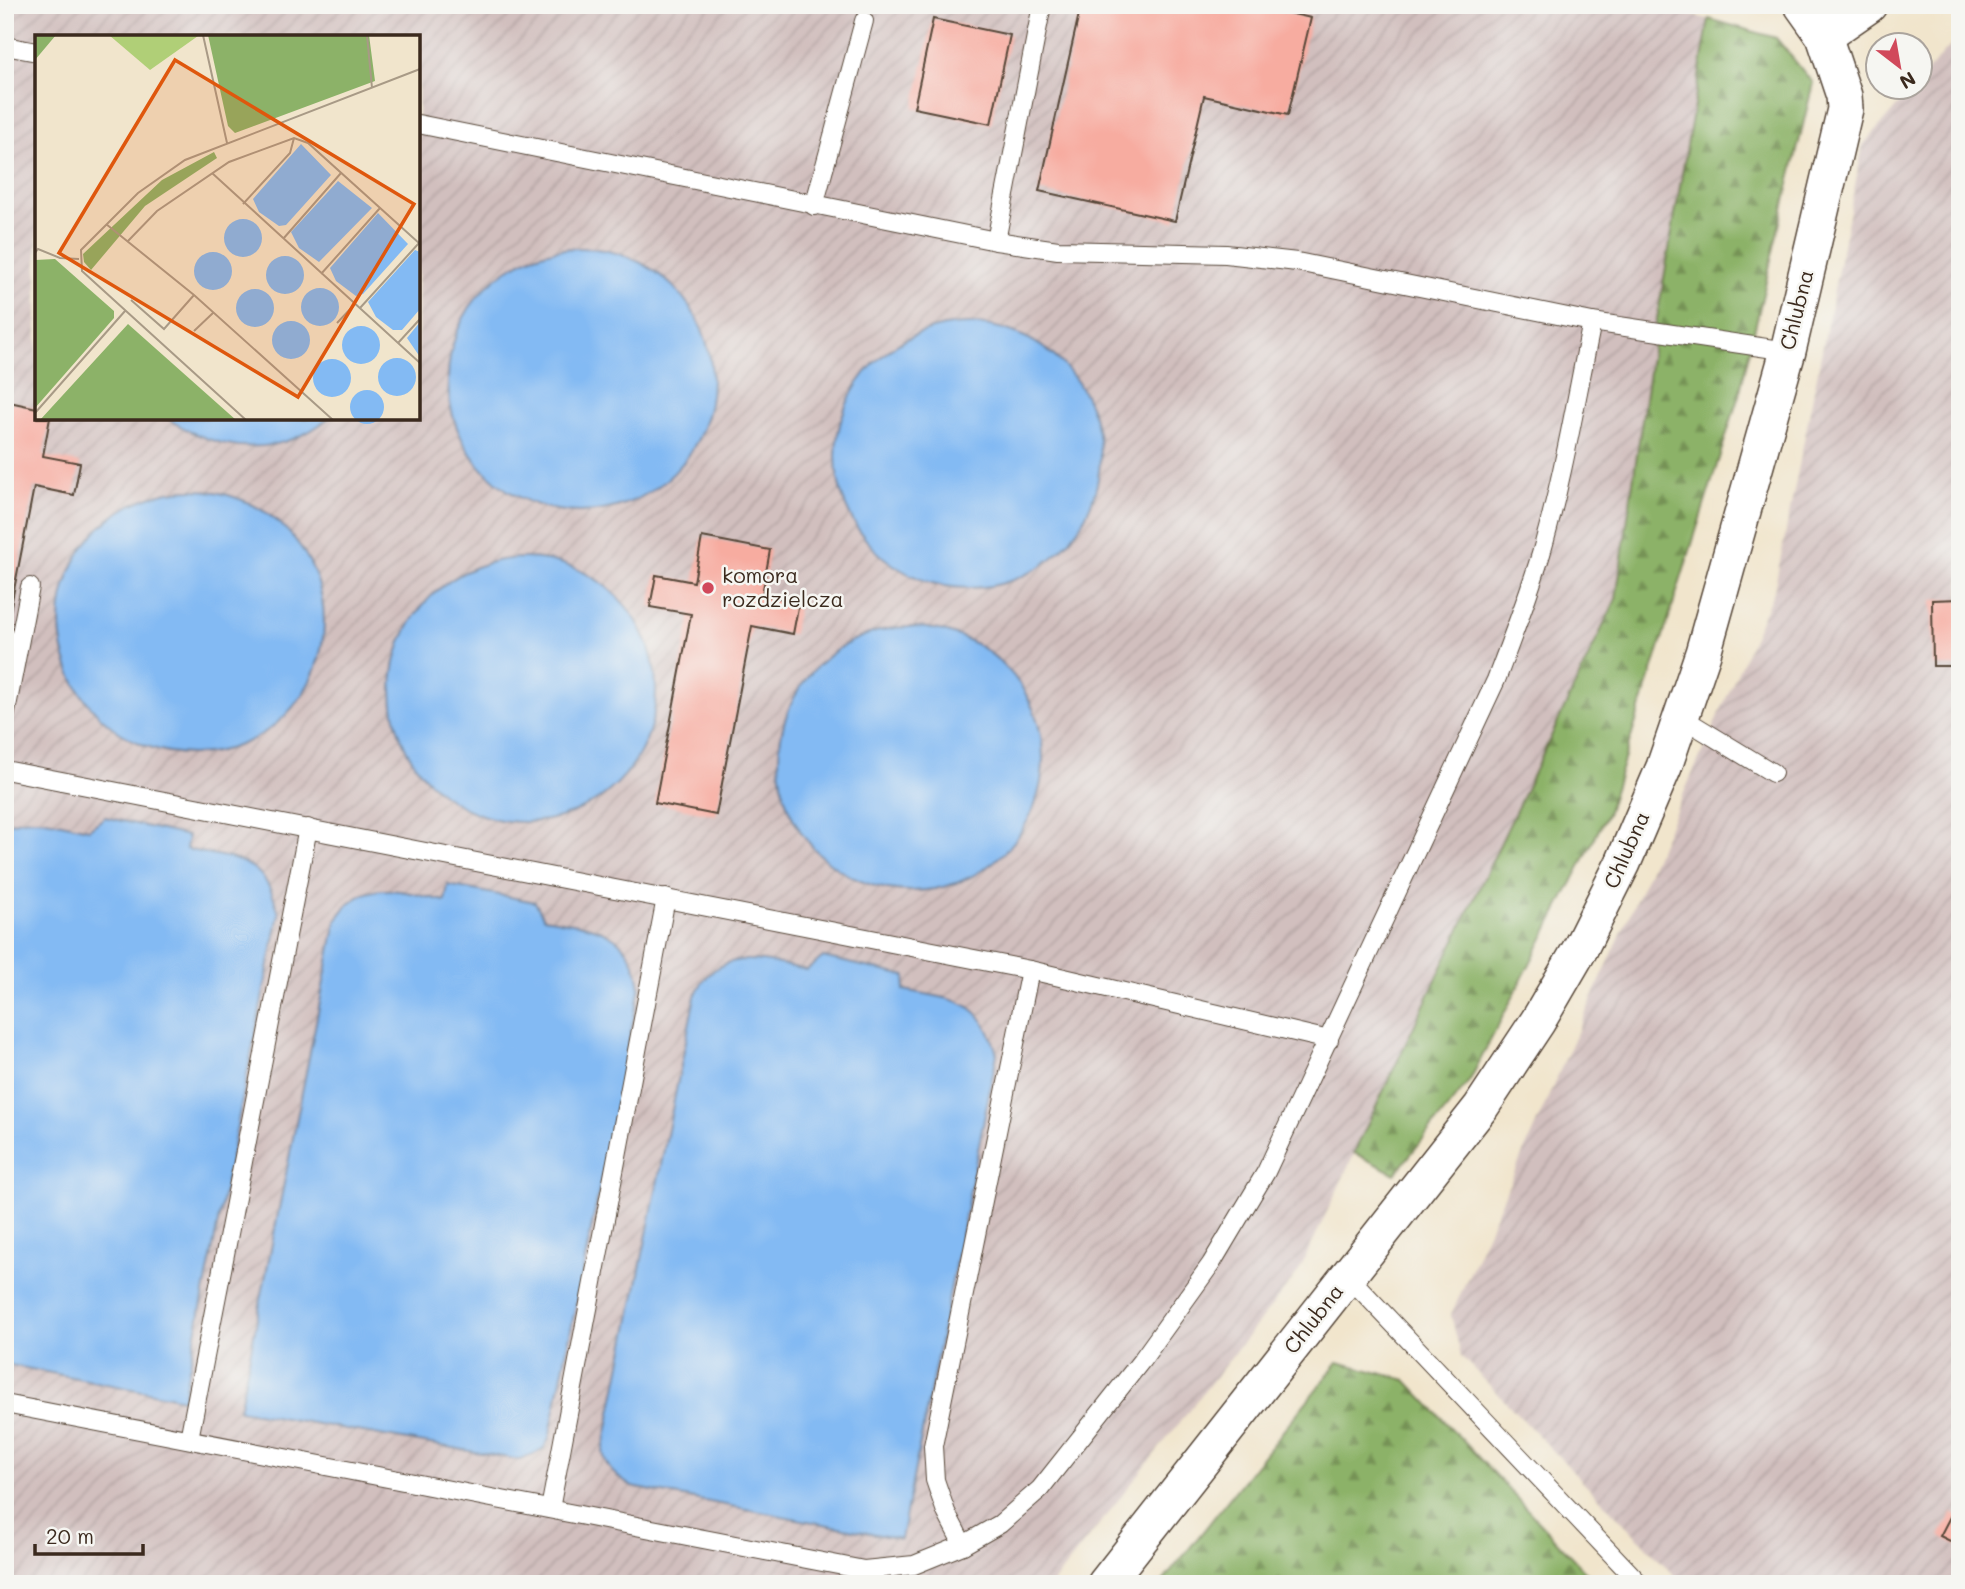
<svg xmlns="http://www.w3.org/2000/svg" width="1965" height="1589" viewBox="0 0 1965 1589" font-family="Mali,sans-serif">
  <style>
    .industrial { fill: url(#industrial-furrows); fill-rule: evenodd }
    .forest { fill: url(#forest-firs); stroke: #646e43; stroke-width: 2 }
    .water { fill: #83baf3; stroke: #5f7288; stroke-width: 2 }
    .building { fill: #f7aca0 }
    .lines { fill: none; stroke-linecap: round; stroke-linejoin: round }
    .service-casing { stroke: #564638; stroke-width: 20 }
    .minor-casing { stroke: #564638; stroke-width: 38 }
    .service { stroke: #fff; stroke-width: 18 }
    .minor { stroke: #fff; stroke-width: 35 }
    .poi-dot { fill: #d1495b; stroke: #f6f6f2; stroke-width: 2.5 }
    .labels { text-anchor: middle; stroke-width: 5; stroke-linejoin: round; paint-order: stroke }
    .street-label { font-size: 21px; fill: #3b2a1e; stroke: #f6f6f2 }
    .poi-label { font-size: 21px; fill: #3b2a1e; stroke: #f6f6f2; text-anchor: start }
    .inset-road { fill: none; stroke: #a89a86; stroke-width: 2 }
    .view { fill: #df570d; fill-opacity: 0.15; stroke: #df570d; stroke-width: 3.5 }
    .inset-edge { fill: none; stroke: #3b2a1e; stroke-width: 3.5 }
  </style>
  <defs>
    <pattern id="industrial-furrows" width="10" height="10" patternUnits="userSpaceOnUse" patternTransform="scale(1.75)"><rect width="10" height="10" fill="#d1bfbe"/><path d="M-1 1l2-2M0 10L10 0M9 11l2-2" fill="none" stroke="#b4a4a3"/></pattern>
    <pattern id="forest-firs" width="22" height="20" patternUnits="userSpaceOnUse" patternTransform="scale(1.75)"><rect width="22" height="20" fill="#8cb268"/><path d="M5 1l3.5 6h-7zM16 11l3.5 6h-7z" fill="#749155"/></pattern>
  </defs>
  <rect width="100%" height="100%" fill="#f6f6f2"/>
  <filter id="ink" filterUnits="userSpaceOnUse"><feTurbulence type="fractalNoise" baseFrequency=".0143" numOctaves="2"/><feDisplacementMap in="SourceGraphic" scale="14" xChannelSelector="R" yChannelSelector="G"/><feConvolveMatrix kernelMatrix="1 2 1 2 8 2 1 2 1" color-interpolation-filters="sRGB"/></filter>
  <filter id="wash" filterUnits="userSpaceOnUse"><feTurbulence type="fractalNoise" baseFrequency=".00686" numOctaves="4" result="noise"/><feDisplacementMap in="SourceGraphic" scale="28" xChannelSelector="R" yChannelSelector="G"/><feGaussianBlur stdDeviation="1.57" result="paint"/><feColorMatrix in="noise" values="0 0 0 0 0 0 0 0 0 0 0 0 0 0 0 0 0 1.4 0 .05"/><feComposite in="paint" operator="in"/></filter>
  <g filter="url(#wash)">
    <rect width="100%" height="100%" fill="#f1e5cc"/>
    <g class="industrial">
      <path d="M5,5H1640L1709,19L1655,330L1616,599L1299,1271L1052,1584H5ZM37,37H418V418H37Z"/>
      <polygon points="1960,35 1960,1584 1683,1584 1461,1356 1451,1315 1774,591 1863,145 1913,88 1920,88 1920,80"/>
    </g>
    <g class="forest">
      <polygon points="1709,19 1776,38 1813,83 1739,395 1607,814 1470,1080 1395,1174 1354,1153 1616,599 1655,330"/>
      <polygon points="1338,1362 1406,1380 1597,1584 1161,1584"/>
    </g>
    <g class="water">
      <circle cx="580" cy="380" r="132"/>
      <circle cx="968" cy="456" r="132"/>
      <path d="M167,418H329C278,459 219,453 167,418Z"/>
      <circle cx="192" cy="622" r="132"/>
      <circle cx="524" cy="690" r="132"/>
      <circle cx="911" cy="759" r="132"/>
      <path d="M105,817L188,836L186,849C238,861 264,855 279,914L183,1399L5,1364V825C32,812 61,824 89,829Z"/>
      <path d="M448,885L535,902L544,918C593,927 632,928 640,987L549,1439L543,1450L520,1460L239,1410L336,921C363,874 402,892 445,901Z"/>
      <path d="M823,957L906,976L904,990C956,1001 981,996 997,1054L901,1539L632,1487C617,1477 606,1470 603,1452L695,996C717,944 763,961 807,970Z"/>
    </g>
    <g id="blocks">
      <g class="building">
        <polygon points="1081,5 1253,5 1311,18 1288,115 1204,96 1175,221 1039,191"/>
        <polygon points="933,19 1010,35 991,124 914,108"/>
        <polygon points="5,401 37,408 37,418 50,418 43,456 80,463 74,495 34,487 7,626"/>
        <polygon points="702,537 770,550 762,595 799,602 793,634 752,626 716,815 655,803 691,614 650,607 656,575 694,582"/>
        <polygon points="1960,599 1960,666 1933,666 1932,600"/>
        <polygon points="1952,1513 1960,1516 1960,1546 1940,1536"/>
      </g>
    </g>
  </g>
  <g filter="url(#ink)">
    <use href="#blocks" fill-opacity="0" stroke="#564638" stroke-width="2"/>
    <g class="lines">
      <defs>
        <g id="service">
          <polyline points="5,46 37,52"/>
          <polyline points="418,124 996,241 1058,250 1226,254 1297,262 1592,322 1788,351"/>
          <polyline points="814,206 864,21"/>
          <polyline points="996,241 1042,5"/>
          <polyline points="5,717 30,587"/>
          <polyline points="1681,717 1773,773"/>
          <polyline points="5,770 1030,970 1329,1040"/>
          <polyline points="1348,1276 1640,1584"/>
          <path d="M5,1404L864,1570L914,1565L963,1545L1000,1524L1040,1489L1142,1360L1211,1264L1266,1172L1496,680C1512,638 1528,597 1541,554C1563,478 1576,399 1592,322"/>
          <polyline points="189,1439 308,828"/>
          <polyline points="550,1509 666,898"/>
          <polyline points="963,1545 946,1512 935,1480 933,1446 1030,970"/>
        </g>
        <g id="minor">
          <polyline points="1824,36 1869,5"/>
          <polyline points="1105,1584 1481,1107 1538,1021 1580,949 1623,863 1664,767 1703,653 1788,351 1845,109 1844,96 1824,36 1802,5"/>
        </g>
      </defs>
      <use href="#service" class="service-casing"/>
      <use href="#minor" class="minor-casing"/>
      <use href="#service" class="service"/>
      <use href="#minor" class="minor"/>
    </g>
  </g>
  <circle class="poi-dot" cx="708" cy="588" r="7"/>
  <g class="labels">
    <g class="street-label">
      <text transform="translate(1797 310) rotate(-76)" y="7">Chlubna</text>
      <text transform="translate(1627 850) rotate(-66)" y="7">Chlubna</text>
      <text transform="translate(1314 1319) rotate(-52)" y="7">Chlubna</text>
    </g>
    <g class="poi-label">
      <text x="722" y="583">komora<tspan x="722" dy="24">rozdzielcza</tspan></text>
    </g>
  </g>
  <g transform="translate(35 35)">
    <rect width="385" height="385" fill="#f1e5cc"/>
    <path d="M74,0H163V1L115,35Z" fill="#b0cf77"/>
    <path d="M0,0H21L0,25ZM173,0H334L340,46L200,98L193,91ZM179,117L182,123L110,171L56,235L49,227L48,219L127,145ZM20,224L79,276V283L0,373V225ZM93,289L201,385H5Z" fill="#8cb268"/>
    <path d="M266,109L296,140L251,190L244,191L224,177L218,164ZM303,146L337,173L284,227L264,213L256,197ZM343,178L373,209L328,259L321,261L301,246L295,233ZM189 203a19 19 0 1 1 38 0a19 19 0 1 1-38 0ZM380,215L385,217V274L367,295H358L341,282L333,267ZM159 236a19 19 0 1 1 38 0a19 19 0 1 1-38 0ZM231 240a19 19 0 1 1 38 0a19 19 0 1 1-38 0ZM266 272a19 19 0 1 1 38 0a19 19 0 1 1-38 0ZM201 273a19 19 0 1 1 38 0a19 19 0 1 1-38 0ZM237 305a19 19 0 1 1 38 0a19 19 0 1 1-38 0ZM385,287V322L372,303ZM307 310a19 19 0 1 1 38 0a19 19 0 1 1-38 0ZM343 342a19 19 0 1 1 38 0a19 19 0 1 1-38 0ZM278 343a19 19 0 1 1 38 0a19 19 0 1 1-38 0ZM315 372a17 17 0 1 1 34 0a17 17 0 1 1-34 0Z" fill="#83baf3"/>
    <path class="inset-road" d="M168,0L192,108M332,0L337,53M177,138L385,328M208,169L255,118L259,103M71,189L159,260L298,385M248,204L306,138M93,206L122,176L194,127L259,103L273,108L385,209M0,218L3,214L25,223L44,224M286,239L345,173M96,265L129,294L159,260M325,273L384,208M302,288L320,269M159,296L179,277M363,308L385,284M0,378L90,276M211,385L47,236L46,215L103,158L150,125L385,34"/>
    <path class="view" d="M140,25L379,169L263,362L24,218Z"/>
    <rect width="385" height="385" class="inset-edge"/>
  </g>
  <rect width="1965" height="1589" fill="none" stroke="#f6f6f2" stroke-width="28"/>
  <g transform="translate(1899 66) rotate(149)"><circle r="33" fill="#f6f6f2" stroke="#aba49d" stroke-width="2"/>
  <path d="M0-5L12 26L0 18L-12 26Z" fill="#d1495b"/>
  <text y="-10" font-size="19" font-weight="bold" text-anchor="middle" fill="#3b2a1e">N</text>
  </g>
  <path d="M35 1544v10h108v-10" fill="none" stroke="#3b2a1e" stroke-width="3.5"/>
  <text x="46" y="1544" font-size="21" fill="#3b2a1e" stroke="#f6f6f2" stroke-width="5" paint-order="stroke">20 m</text>
</svg>
